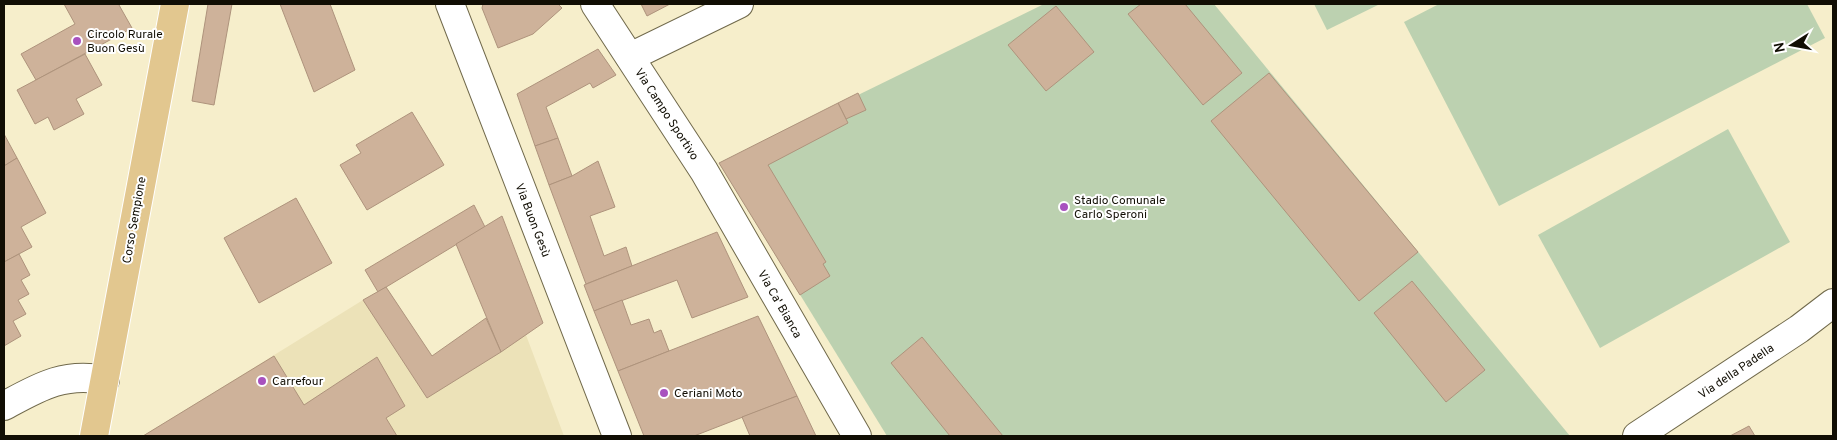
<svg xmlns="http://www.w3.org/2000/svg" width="1837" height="440" viewBox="0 0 1837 440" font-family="Overpass,sans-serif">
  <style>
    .built { fill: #ece2b8 }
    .green { fill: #bcd1b0 }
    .building { fill: #ceb29a; stroke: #ae937c }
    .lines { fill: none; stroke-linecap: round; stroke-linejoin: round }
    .minor-casing { stroke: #70694b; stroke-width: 30 }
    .major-casing { stroke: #fff; stroke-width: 30 }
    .minor { stroke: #fff; stroke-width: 28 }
    .major { stroke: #e2c78f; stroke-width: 28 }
    .poi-dot { fill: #a851bf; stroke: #fff; stroke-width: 2 }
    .labels { text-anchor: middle; stroke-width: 4; stroke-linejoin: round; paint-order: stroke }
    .poi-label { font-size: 12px; fill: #110e04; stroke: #fff; text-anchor: start }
    .street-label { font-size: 12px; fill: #110e04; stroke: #fff }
  </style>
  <rect width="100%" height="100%" fill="#f6eecb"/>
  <polygon class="built" points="363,300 427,398 526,335 564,436 143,436"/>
  <g class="green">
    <polygon points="1044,4 1214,4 1570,436 887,436 719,163"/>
    <polygon points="1314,4 1380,4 1327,30"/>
    <polygon points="1439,4 1807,4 1825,38 1499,206 1404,22"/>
    <polygon points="1728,129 1790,242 1600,348 1538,235"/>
  </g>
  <g class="building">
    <polygon points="64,4 121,4 119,5 132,28 36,80 21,54 75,24"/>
    <polygon points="208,4 232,4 214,105 192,101"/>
    <polygon points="280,4 330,4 355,70 314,92"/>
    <polygon points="483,4 558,4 562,8 533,34 498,48 482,8"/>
    <polygon points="641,4 670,4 647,16"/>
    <polygon points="1141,4 1185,4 1242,73 1203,105 1128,14"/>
    <polygon points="1056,6 1094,52 1046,91 1008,45"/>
    <polygon points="598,49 616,75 593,88 590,83 546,107 558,138 535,146 517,94"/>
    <polygon points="85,54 102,85 76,99 84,114 54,130 48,117 35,124 17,90"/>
    <polygon points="1269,73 1418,252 1359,301 1211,121"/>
    <polygon points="858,93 866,110 846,119 838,103"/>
    <polygon points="838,103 848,123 768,165 826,262 823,264 830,276 800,295 719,163"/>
    <polygon points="412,112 444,165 367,210 340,165 361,153 356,145"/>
    <polygon points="4,134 17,158 4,166"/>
    <polygon points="558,138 572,176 549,185 535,146"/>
    <polygon points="17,158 46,213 21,227 32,247 4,262 4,166"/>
    <polygon points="598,161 615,207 590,216 604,256 626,247 632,266 586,284 549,185 572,176"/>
    <polygon points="296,198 332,263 259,303 224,238"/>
    <polygon points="474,205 485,227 378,292 365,270"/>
    <polygon points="502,216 543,323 501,352 456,244"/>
    <polygon points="717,232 748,297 692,318 677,280 594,311 584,285"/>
    <polygon points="19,254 30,275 21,280 29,294 18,300 26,314 13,321 21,336 4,346 4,262"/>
    <polygon points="1412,281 1485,370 1446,402 1374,313"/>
    <polygon points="386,287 432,356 486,318 501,352 427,398 363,300"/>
    <polygon points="622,300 631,325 649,319 654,333 661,330 669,351 618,371 594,311"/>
    <polygon points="758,316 797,396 694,436 644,436 618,371"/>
    <polygon points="922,337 1003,436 950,436 891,363"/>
    <polygon points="274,356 304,405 377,357 405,406 386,418 397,436 143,436"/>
    <polygon points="797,396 816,436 750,436 742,417"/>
    <polygon points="1749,426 1755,436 1730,436"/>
  </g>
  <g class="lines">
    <defs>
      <g id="minor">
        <polyline points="450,4 617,436"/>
        <polyline points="595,4 704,171 857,436"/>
        <polyline points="630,57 739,4"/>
        <path d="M4,406C39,387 63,372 105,380"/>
        <polyline points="1637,436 1799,329 1833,303"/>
      </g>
      <polyline id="major" points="94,436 175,4"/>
    </defs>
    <use href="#minor" class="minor-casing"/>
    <use href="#major" class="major-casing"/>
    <use href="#minor" class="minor"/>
    <use href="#major" class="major"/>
  </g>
  <g class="poi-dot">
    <circle cx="77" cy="41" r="5"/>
    <circle cx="1064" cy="207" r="5"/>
    <circle cx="262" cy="381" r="5"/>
    <circle cx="664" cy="393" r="5"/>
  </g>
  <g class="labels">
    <g class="poi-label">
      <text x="87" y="38">Circolo Rurale<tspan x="87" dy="14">Buon Gesù</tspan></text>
      <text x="1074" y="204">Stadio Comunale<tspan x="1074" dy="14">Carlo Speroni</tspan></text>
      <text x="272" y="385">Carrefour</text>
      <text x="674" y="397">Ceriani Moto</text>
    </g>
    <g class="street-label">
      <text transform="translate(667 114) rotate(57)" y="4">Via Campo Sportivo</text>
      <text transform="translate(134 220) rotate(-80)" y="4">Corso Sempione</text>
      <text transform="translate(533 220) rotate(69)" y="4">Via Buon Gesù</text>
      <text transform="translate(780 304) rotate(60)" y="4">Via Ca' Bianca</text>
      <text transform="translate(1736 371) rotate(-34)" y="4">Via della Padella</text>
    </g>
  </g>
  <rect width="1837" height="440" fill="none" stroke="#110e04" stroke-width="10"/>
  <g transform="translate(1792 45) rotate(259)" stroke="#ffffff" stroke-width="4" paint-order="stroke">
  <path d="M0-4L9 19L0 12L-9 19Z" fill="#110e04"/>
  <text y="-8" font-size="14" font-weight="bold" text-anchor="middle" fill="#110e04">N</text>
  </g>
</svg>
